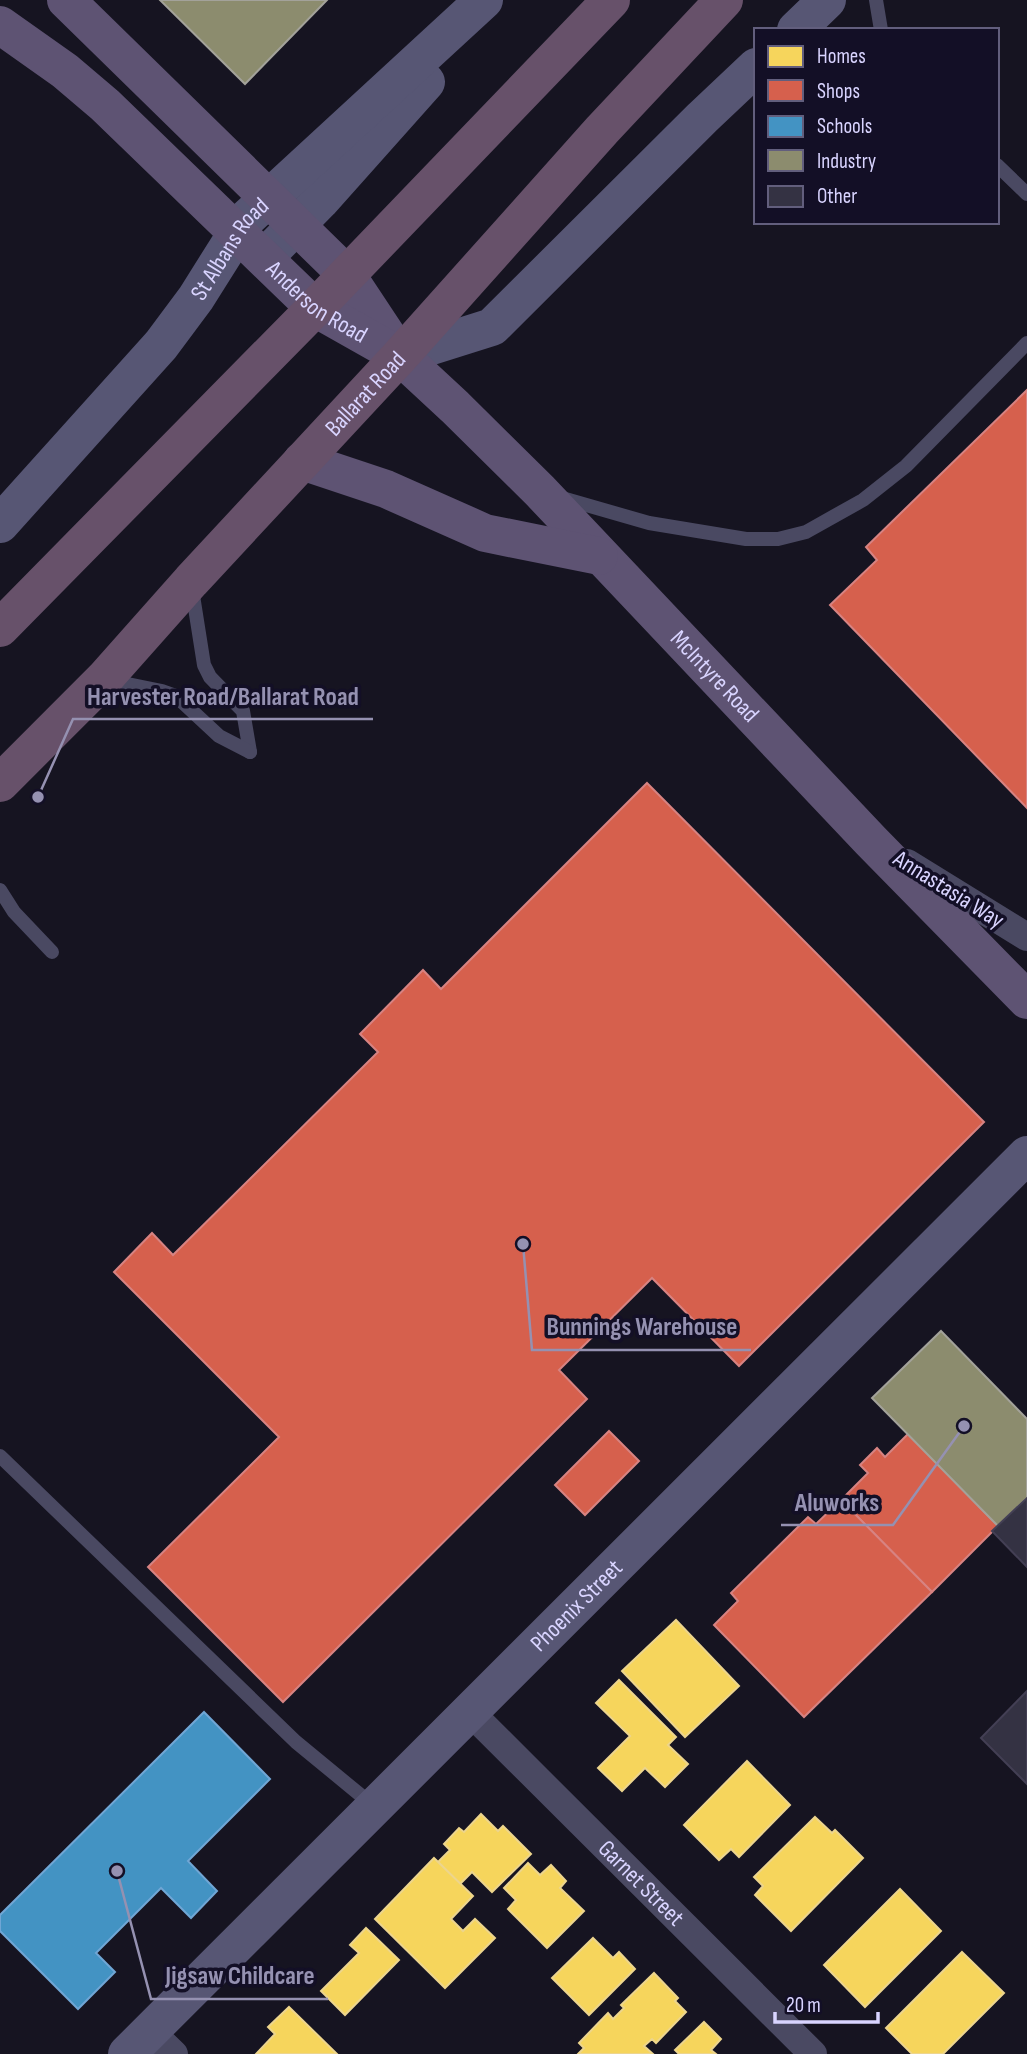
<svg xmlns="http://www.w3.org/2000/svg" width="1027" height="2054" viewBox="0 0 1027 2054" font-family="'Sofia Sans Condensed',sans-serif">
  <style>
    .homes { fill: #f6d55c; stroke: #edd58d; stroke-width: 2 }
    .shops { fill: #d6604d; stroke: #d78382; stroke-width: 2 }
    .schools { fill: #4393c3; stroke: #70a6d5; stroke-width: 2 }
    .industry { fill: #8c8c6e; stroke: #a3a29a; stroke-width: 2 }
    .building { fill: #343243; stroke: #433f54; stroke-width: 2 }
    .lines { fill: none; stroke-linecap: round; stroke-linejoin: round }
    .lane { stroke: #4a4962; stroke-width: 14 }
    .street { stroke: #4a4962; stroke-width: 28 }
    .secondary { stroke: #575674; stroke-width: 38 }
    .primary { stroke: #5e5373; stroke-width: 38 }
    .highway { stroke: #67516a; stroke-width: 38 }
    .labels { text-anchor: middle; stroke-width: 7; stroke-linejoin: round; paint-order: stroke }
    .street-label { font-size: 24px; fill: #d9d4ff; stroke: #130f26 }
    .leader { fill: none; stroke: #9591b1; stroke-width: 2.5 }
    .callout-dot { fill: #9591b1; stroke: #130f26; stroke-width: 2.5 }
    .callout-label { font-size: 26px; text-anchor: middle; font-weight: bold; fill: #9591b1; stroke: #130f26; stroke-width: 7; stroke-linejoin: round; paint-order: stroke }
  </style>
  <rect width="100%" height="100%" fill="#161421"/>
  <g class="homes">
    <polygon points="676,1620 739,1686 685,1737 622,1671"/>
    <polygon points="619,1680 676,1737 668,1745 688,1764 665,1787 645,1768 622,1791 598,1768 630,1736 596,1703"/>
    <polygon points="747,1761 790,1805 739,1857 731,1849 719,1860 684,1825"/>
    <polygon points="481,1814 498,1831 503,1826 531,1854 492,1892 472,1872 460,1884 438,1862 450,1850 444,1844 459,1828 464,1832"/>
    <polygon points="815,1817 832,1833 835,1830 863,1858 791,1931 755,1895 763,1886 754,1877"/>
    <polygon points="434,1858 473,1896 451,1919 463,1931 475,1919 495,1938 445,1988 375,1919"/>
    <polygon points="528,1863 540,1875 551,1865 566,1881 560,1888 584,1911 547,1948 508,1909 516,1900 504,1888"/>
    <polygon points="900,1889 941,1931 865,2007 824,1965"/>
    <polygon points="366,1928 399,1960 345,2015 321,1991 359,1953 350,1945"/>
    <polygon points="593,1938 613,1958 619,1952 635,1969 589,2015 552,1978"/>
    <polygon points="962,1952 1004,1993 943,2054 912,2054 886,2028"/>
    <polygon points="654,1973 678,1998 675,2001 686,2012 656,2043 652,2039 644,2046 653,2054 578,2054 584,2048 579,2043 608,2013 613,2019 624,2008 621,2005"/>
    <polygon points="289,2007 337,2054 256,2054 275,2034 268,2027"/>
    <polygon points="704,2022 721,2039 711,2050 716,2054 679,2054 675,2050"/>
  </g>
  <g class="shops">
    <polygon points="1027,390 1027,808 830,605 877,560 866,547"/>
    <polygon points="647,783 984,1122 739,1366 652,1278 559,1370 587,1399 283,1702 148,1567 279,1437 114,1272 152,1233 173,1255 378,1052 360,1034 423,970 441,989"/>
    <polygon points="609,1431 639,1461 585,1515 555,1485"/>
    <polygon points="908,1434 998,1526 932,1592 841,1500 868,1473 860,1465 877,1448 885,1457"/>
    <polygon points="841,1500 932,1592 804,1717 714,1625 738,1601 731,1593 808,1517 816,1524"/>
  </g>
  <polygon class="schools" points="204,1712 270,1779 188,1861 217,1891 191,1918 161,1888 96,1953 115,1972 78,2009 0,1931 0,1915"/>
  <g class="industry">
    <polygon points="160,0 327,0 245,84"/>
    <polygon points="941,1331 1027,1419 1027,1498 998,1526 872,1398"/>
  </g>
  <g class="building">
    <polygon points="1027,1498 1027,1567 992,1531"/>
    <polygon points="1027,1691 1027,1784 981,1738"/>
  </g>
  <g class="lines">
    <g class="lane">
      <polyline points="876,0 881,30"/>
      <polyline points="997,165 1027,194"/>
      <polyline points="562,498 649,523 746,539 778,539 806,532 863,500 906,466 1027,343"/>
      <polyline points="192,589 204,665 210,677 243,711 250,752"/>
      <polyline points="108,680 162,691 176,696 219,736 250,752"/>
      <polyline points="0,890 14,912 52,952"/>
      <polyline points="0,1456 296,1742 375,1807"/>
    </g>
    <g class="street">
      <polyline points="907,863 1027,937"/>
      <path id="s1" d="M470,1712L813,2054"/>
      <polyline points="150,2031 174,2054"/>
    </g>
    <g class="secondary">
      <polyline points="796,30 827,0"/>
      <polyline points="264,258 320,201 426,82"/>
      <polyline points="400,356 492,327 702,118 756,67"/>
      <path id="s2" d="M0,524L161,345L196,298L245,220L484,0"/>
      <path id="s3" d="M127,2054L1027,1155"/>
    </g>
    <g class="primary">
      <polyline points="66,0 346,274 397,351"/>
      <path id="s4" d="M0,25L65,71L105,105L315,308L400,356L455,407L540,491L871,841L1027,1000"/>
      <polyline points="302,461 386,489 485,533 599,556"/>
    </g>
    <g class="highway">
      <polyline points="0,628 315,308 611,0"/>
      <path id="s5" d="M0,783L104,679L191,581L400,356L602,130L724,0"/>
    </g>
  </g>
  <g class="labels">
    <g class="street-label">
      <text dy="8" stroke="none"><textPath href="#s2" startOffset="359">St Albans Road</textPath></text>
      <text dy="8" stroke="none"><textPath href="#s4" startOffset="422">Anderson Road</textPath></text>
      <text dy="8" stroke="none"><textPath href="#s5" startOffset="534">Ballarat Road</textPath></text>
      <text dy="8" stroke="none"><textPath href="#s4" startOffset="971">McIntyre Road</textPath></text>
      <text transform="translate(949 889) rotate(32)" y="8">Annastasia Way</text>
      <text dy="8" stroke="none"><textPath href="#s3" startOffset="635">Phoenix Street</textPath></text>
      <text dy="8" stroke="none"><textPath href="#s1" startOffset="242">Garnet Street</textPath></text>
    </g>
  </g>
  <path class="leader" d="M38 797L73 719H373M523 1244L532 1350H751M964 1426L893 1525H781M117 1871L151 1999H328"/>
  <g class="callout-dot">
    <circle cx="38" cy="797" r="7"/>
    <circle cx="523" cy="1244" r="7"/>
    <circle cx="964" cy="1426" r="7"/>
    <circle cx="117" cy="1871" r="7"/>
  </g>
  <g class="callout-label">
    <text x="223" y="705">Harvester Road/Ballarat Road</text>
    <text x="642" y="1335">Bunnings Warehouse</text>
    <text x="837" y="1511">Aluworks</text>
    <text x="240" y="1984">Jigsaw Childcare</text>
  </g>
  <rect x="754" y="28" width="245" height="196" fill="#130f26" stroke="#625e7d" stroke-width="2"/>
  <rect x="768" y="46" width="35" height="21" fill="#f6d55c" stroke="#625e7d" stroke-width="2"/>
  <text x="817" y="63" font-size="21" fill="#d9d4ff">Homes</text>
  <rect x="768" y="80" width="35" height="21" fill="#d6604d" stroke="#625e7d" stroke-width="2"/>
  <text x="817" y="98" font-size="21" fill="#d9d4ff">Shops</text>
  <rect x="768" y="116" width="35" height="21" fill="#4393c3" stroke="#625e7d" stroke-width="2"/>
  <text x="817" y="133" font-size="21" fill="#d9d4ff">Schools</text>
  <rect x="768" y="150" width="35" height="21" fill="#8c8c6e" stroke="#625e7d" stroke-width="2"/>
  <text x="817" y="168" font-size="21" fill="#d9d4ff">Industry</text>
  <rect x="768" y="186" width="35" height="21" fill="#343243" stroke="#625e7d" stroke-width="2"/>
  <text x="817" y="203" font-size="21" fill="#d9d4ff">Other</text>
  <path d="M775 2012v10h103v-10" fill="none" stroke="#d9d4ff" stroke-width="3.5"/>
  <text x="786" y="2012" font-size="21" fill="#d9d4ff" stroke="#130f26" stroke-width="5" paint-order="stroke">20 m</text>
</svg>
